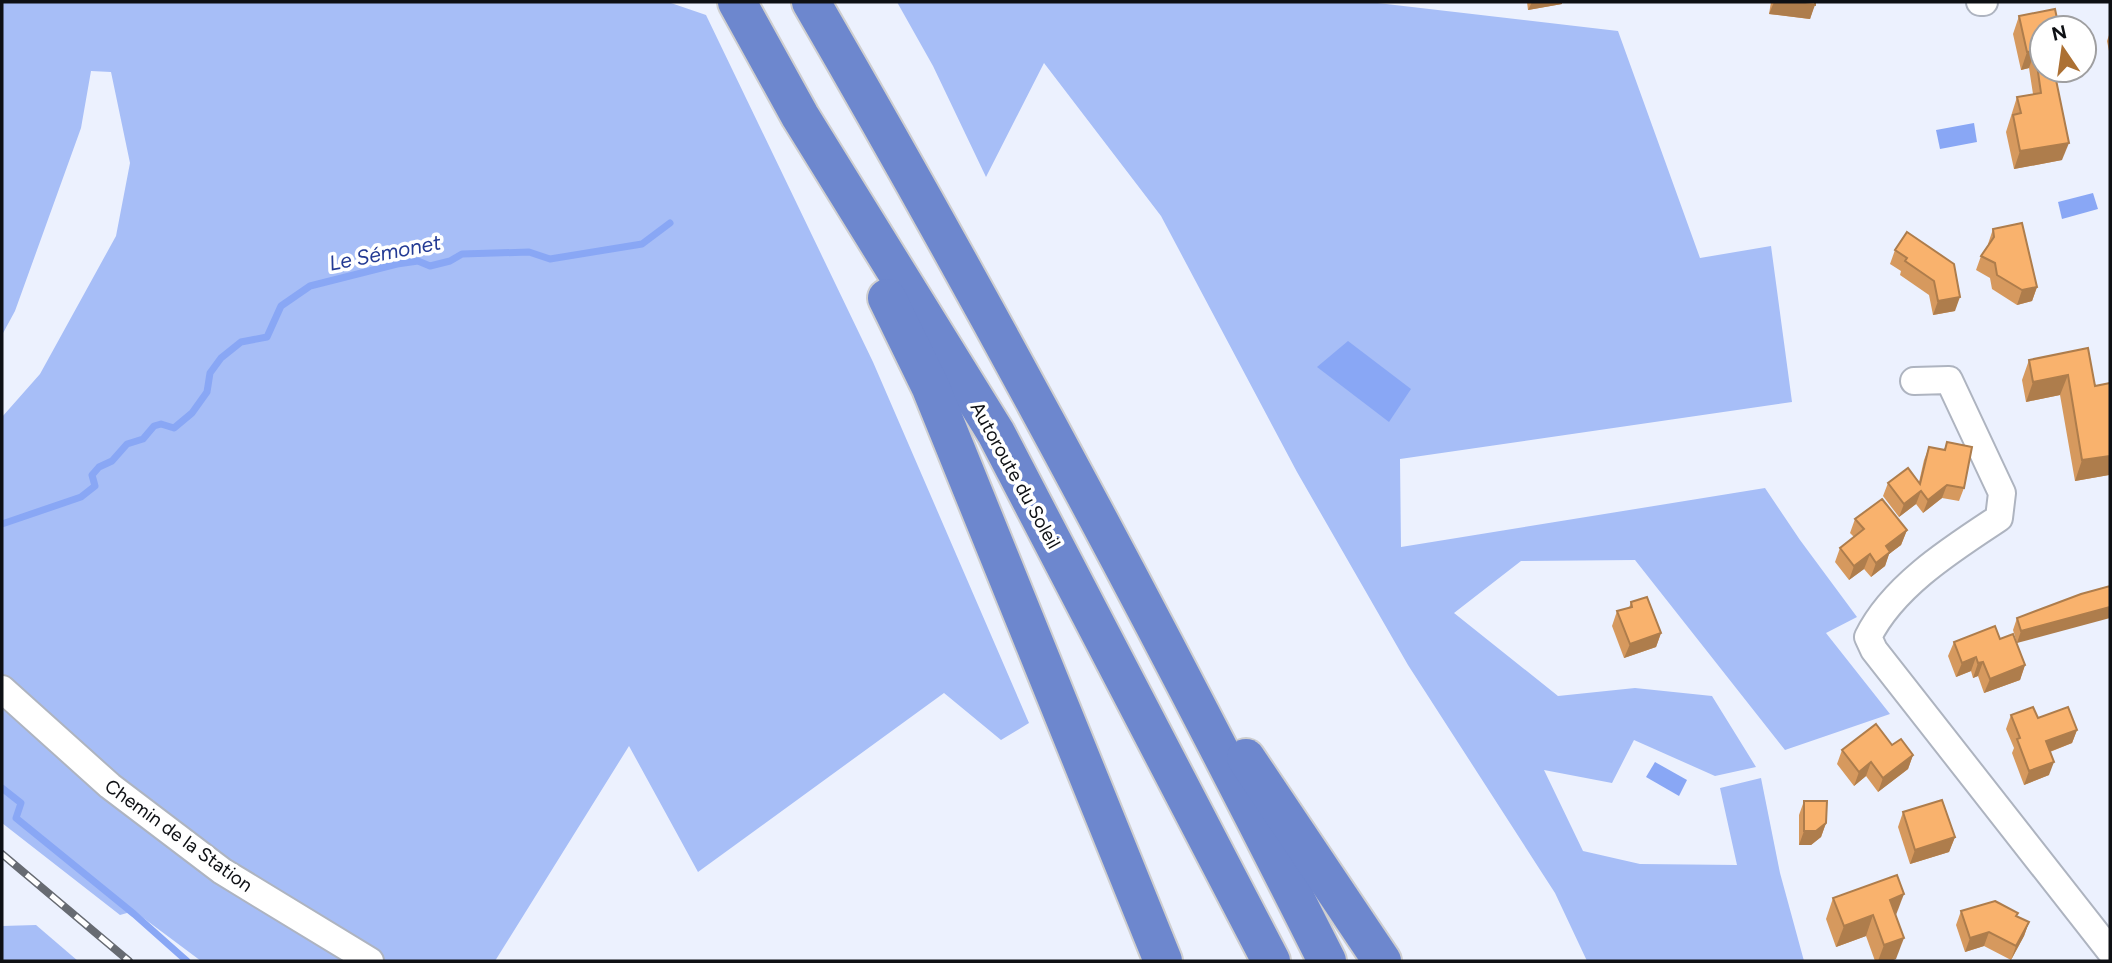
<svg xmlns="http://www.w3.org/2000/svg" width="2112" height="963" viewBox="0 0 2112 963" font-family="Figtree,sans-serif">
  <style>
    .green { fill: #a7bef7 }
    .water { fill: #89a7f5 }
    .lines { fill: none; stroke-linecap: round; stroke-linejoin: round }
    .stream { stroke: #89a7f5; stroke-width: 7 }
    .minor-casing { stroke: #aeb4c0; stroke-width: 30 }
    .highway-casing { stroke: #cfcfd0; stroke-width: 42 }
    .minor { stroke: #fff; stroke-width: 26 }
    .highway { stroke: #6d87ce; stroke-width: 38 }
    .rail-casing { stroke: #676b72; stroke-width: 8 }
    .rail { stroke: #fff; stroke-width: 5; stroke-dasharray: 16; stroke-linecap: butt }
    .wall { fill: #d6995e }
    .shaded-wall { fill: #ae7d4c }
    .building { fill: #f9b26d; stroke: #ae7d4c; stroke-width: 2 }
    .labels { text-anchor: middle; stroke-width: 7; stroke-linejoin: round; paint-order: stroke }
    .street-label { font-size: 19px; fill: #0e1014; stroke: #fff }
    .water-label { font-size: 21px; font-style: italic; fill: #233a94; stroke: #fff }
  </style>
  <rect width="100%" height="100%" fill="#ecf1fe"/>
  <g class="green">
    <polygon points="2,2 668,2 706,15 873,362 1029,723 1001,740 944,693 698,872 629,746 495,961 201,961 134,911 120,915 2,823 2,417 40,374 116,236 130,163 111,72 91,71 81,128 15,311 2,335"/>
    <polygon points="897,2 1369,2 1618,31 1700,258 1771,246 1792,402 1400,459 1401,547 1765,488 1800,540 1857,617 1826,633 1890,714 1785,750 1635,560 1521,561 1454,613 1558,696 1635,688 1712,696 1756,767 1715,776 1634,740 1612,783 1544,770 1583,851 1640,864 1737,865 1720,788 1761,778 1780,873 1804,961 1587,961 1555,893 1408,665 1297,472 1161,216 1044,63 986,177 933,66"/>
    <polygon points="36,925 78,961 2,961 2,926"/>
  </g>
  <g class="water">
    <polygon points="1974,123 1977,142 1940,149 1936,130"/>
    <polygon points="2093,193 2098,209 2062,219 2058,202"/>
    <polygon points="1348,341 1411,389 1389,422 1317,367"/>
    <polygon points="1655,762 1687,780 1679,796 1646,777"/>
  </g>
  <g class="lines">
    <g class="stream">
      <polyline points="2,524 81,497 95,486 92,475 99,467 112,461 127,444 143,439 154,426 161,424 174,428 192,413 207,392 210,373 221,358 241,342 267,337 281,306 310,286 397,264 418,261 430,266 450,261 462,254 529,252 550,259 642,244 670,223"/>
      <polyline points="2,788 21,803 16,818 134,914 187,961"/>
    </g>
    <defs>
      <g id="minor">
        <polyline points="1980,2 1984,2"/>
        <path d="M1914,381L1949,380L2002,493L1999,518C1952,549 1893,586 1868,637L1874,650L2110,951"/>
        <polyline points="2,689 110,786 222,871 370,961"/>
      </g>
      <g id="highway">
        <polyline points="737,2 800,116 996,433 1271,961"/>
        <path d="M811,2C993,316 1164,637 1327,961"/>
        <polyline points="887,298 931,388 1163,961"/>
        <polyline points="1246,758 1382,961"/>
      </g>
    </defs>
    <use href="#minor" class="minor-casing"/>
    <use href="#highway" class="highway-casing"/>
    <use href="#minor" class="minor"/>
    <use href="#highway" class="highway"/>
    <defs>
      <polyline id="rail" points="2,854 129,961"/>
    </defs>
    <use href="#rail" class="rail-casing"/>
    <use href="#rail" class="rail"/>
  </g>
  <g class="wall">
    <polygon points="1527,2 1562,2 1562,4 1528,10"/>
    <polygon points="1771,2 1815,2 1810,19 1769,14"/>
    <polygon points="2055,9 2042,70 2059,70 2055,72 2062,160 2014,169 2006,132 2017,97 2033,94 2029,68 2021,70 2013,34 2019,16"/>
    <polygon points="2110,32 2110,56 2107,41"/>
    <polygon points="1993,229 2037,287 2032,301 2017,305 1992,289 1990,278 1976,270 1981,256 1988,246 1988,244"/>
    <polygon points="1907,232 1955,311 1933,315 1929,295 1900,275 1901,271 1890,264 1895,250"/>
    <polygon points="2029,360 2095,386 2110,383 2110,483 2109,475 2075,481 2060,395 2026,402 2022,380"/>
    <polygon points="1947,442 1964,488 1959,501 1942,498 1923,513 1916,504 1899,517 1883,496 1888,483 1919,482 1924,460 1929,447 1944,450"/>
    <polygon points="1855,519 1907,530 1901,545 1889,554 1885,566 1871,577 1864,569 1849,580 1835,562 1840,548 1854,537 1850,533"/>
    <polygon points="2081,594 2017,643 2013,630 2017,618"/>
    <polygon points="1631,602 1661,633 1656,647 1624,658 1612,626 1617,611 1629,608"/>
    <polygon points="2000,639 2025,665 2020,680 1984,693 1978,676 1973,678 1971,671 1956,677 1948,656 1954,642"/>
    <polygon points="2011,715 2038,718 2077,730 2072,743 2050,752 2049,775 2024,785 2012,753 2014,748 2006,729"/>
    <polygon points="1892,745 1913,755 1908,769 1878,792 1866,776 1854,786 1837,764 1842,750"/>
    <polygon points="1804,801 1826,823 1821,837 1811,845 1799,845 1799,815"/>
    <polygon points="1903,812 1955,837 1949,852 1910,864 1898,827"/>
    <polygon points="1833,898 1896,915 1896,959 1890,961 1875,961 1866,936 1836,947 1826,919"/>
    <polygon points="1961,911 2016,916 2029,922 2024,936 2011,960 1984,946 1965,952 1956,925"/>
  </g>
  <g class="shaded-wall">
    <polygon points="1532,2 1562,2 1562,4 1528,10"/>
    <polygon points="1774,2 1785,2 1815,5 1810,19 1769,14"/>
    <polygon points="2035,51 2029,68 2021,70 2027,52"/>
    <polygon points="2069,143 2062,160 2014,169 2020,151"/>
    <polygon points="2037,287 2032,301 2017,305 2022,290"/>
    <polygon points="1960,297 1955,311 1933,315 1938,301"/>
    <polygon points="2068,375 2060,395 2026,402 2033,382"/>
    <polygon points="2110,456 2110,470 2109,475 2075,481 2082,460"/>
    <polygon points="1947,485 1942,498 1923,513 1928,500"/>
    <polygon points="1921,491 1916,504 1899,517 1904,504"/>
    <polygon points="1907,530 1901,545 1889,554 1885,566 1871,577 1876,563 1886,546"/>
    <polygon points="1870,554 1864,569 1849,580 1854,566"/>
    <polygon points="2110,607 2110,618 2017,643 2021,631"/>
    <polygon points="1661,633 1656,647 1624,658 1630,644"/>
    <polygon points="1976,657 1971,671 1956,677 1962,663"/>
    <polygon points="1983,662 1978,676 1973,678 1978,663"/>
    <polygon points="2025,665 2020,680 1984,693 1990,679"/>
    <polygon points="2077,730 2072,743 2041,755 2046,741"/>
    <polygon points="1913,755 1908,769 1878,792 1883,778"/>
    <polygon points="1871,762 1866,776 1854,786 1859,772"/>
    <polygon points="2054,762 2049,775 2024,785 2029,771"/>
    <polygon points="1826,823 1821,837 1811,845 1799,845 1804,831"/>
    <polygon points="1955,837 1949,852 1910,864 1915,850"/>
    <polygon points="1904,894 1896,915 1890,900"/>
    <polygon points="1873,915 1866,936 1836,947 1844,926"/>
    <polygon points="2029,922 2024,936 2011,960 2016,946"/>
    <polygon points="1989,932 1984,946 1965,952 1970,938"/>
    <polygon points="1904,938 1896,959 1890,961 1878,961 1884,945"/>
  </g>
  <g class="building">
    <polygon points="1785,2 1815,2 1815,5"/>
    <polygon points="2055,9 2059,28 2042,28 2042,70 2054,70 2069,143 2020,151 2013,115 2021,113 2017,97 2041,93 2035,51 2027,52 2019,16"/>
    <polygon points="2022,223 2037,287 2022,290 1997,275 1995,263 1981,256 1994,237 1993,229"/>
    <polygon points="1907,232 1954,264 1960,297 1938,301 1934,281 1905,261 1907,258 1895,250"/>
    <polygon points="2088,348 2095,386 2110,383 2110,456 2082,460 2068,375 2033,382 2029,360"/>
    <polygon points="1947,442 1972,447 1964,488 1947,485 1928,500 1921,491 1904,504 1888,483 1908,468 1920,484 1929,447 1945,450"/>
    <polygon points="1882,499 1907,530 1886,546 1890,552 1876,563 1870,554 1854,566 1840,548 1864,529 1855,519"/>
    <polygon points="2110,586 2110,607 2021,631 2017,618 2081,594"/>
    <polygon points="1647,597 1661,633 1630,644 1617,611 1632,607 1631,602"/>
    <polygon points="1995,626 2000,639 2013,634 2025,665 1990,679 1983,662 1978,663 1976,657 1962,663 1954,642"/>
    <polygon points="2033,707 2038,718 2068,707 2077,730 2046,741 2054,762 2029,771 2017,739 2020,738 2011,715"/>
    <polygon points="1876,724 1892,745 1901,739 1913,755 1883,778 1871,762 1859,772 1842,750"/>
    <polygon points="1942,800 1955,837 1915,850 1903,812"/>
    <polygon points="1804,801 1827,801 1826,823 1816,831 1804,831"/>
    <polygon points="1897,875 1904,894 1890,900 1904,938 1884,945 1873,915 1844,926 1833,898"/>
    <polygon points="1995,901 2018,913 2016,916 2029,922 2016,946 1989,932 1970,938 1961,911"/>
  </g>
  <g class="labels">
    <g class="street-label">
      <text transform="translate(1016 475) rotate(61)" y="7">Autoroute du Soleil</text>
      <text transform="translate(179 835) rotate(36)" y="7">Chemin de la Station</text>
    </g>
    <g class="water-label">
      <text transform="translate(385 253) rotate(-11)" y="7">Le Sémonet</text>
    </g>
  </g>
  <rect width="2112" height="963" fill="none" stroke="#0e1014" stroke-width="7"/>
  <g transform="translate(2063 49) rotate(347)"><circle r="33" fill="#ffffff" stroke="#9f9fa1" stroke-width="2"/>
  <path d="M0-5L12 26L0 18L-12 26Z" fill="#ac7033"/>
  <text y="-10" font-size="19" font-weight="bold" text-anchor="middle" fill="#0e1014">N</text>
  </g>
</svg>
